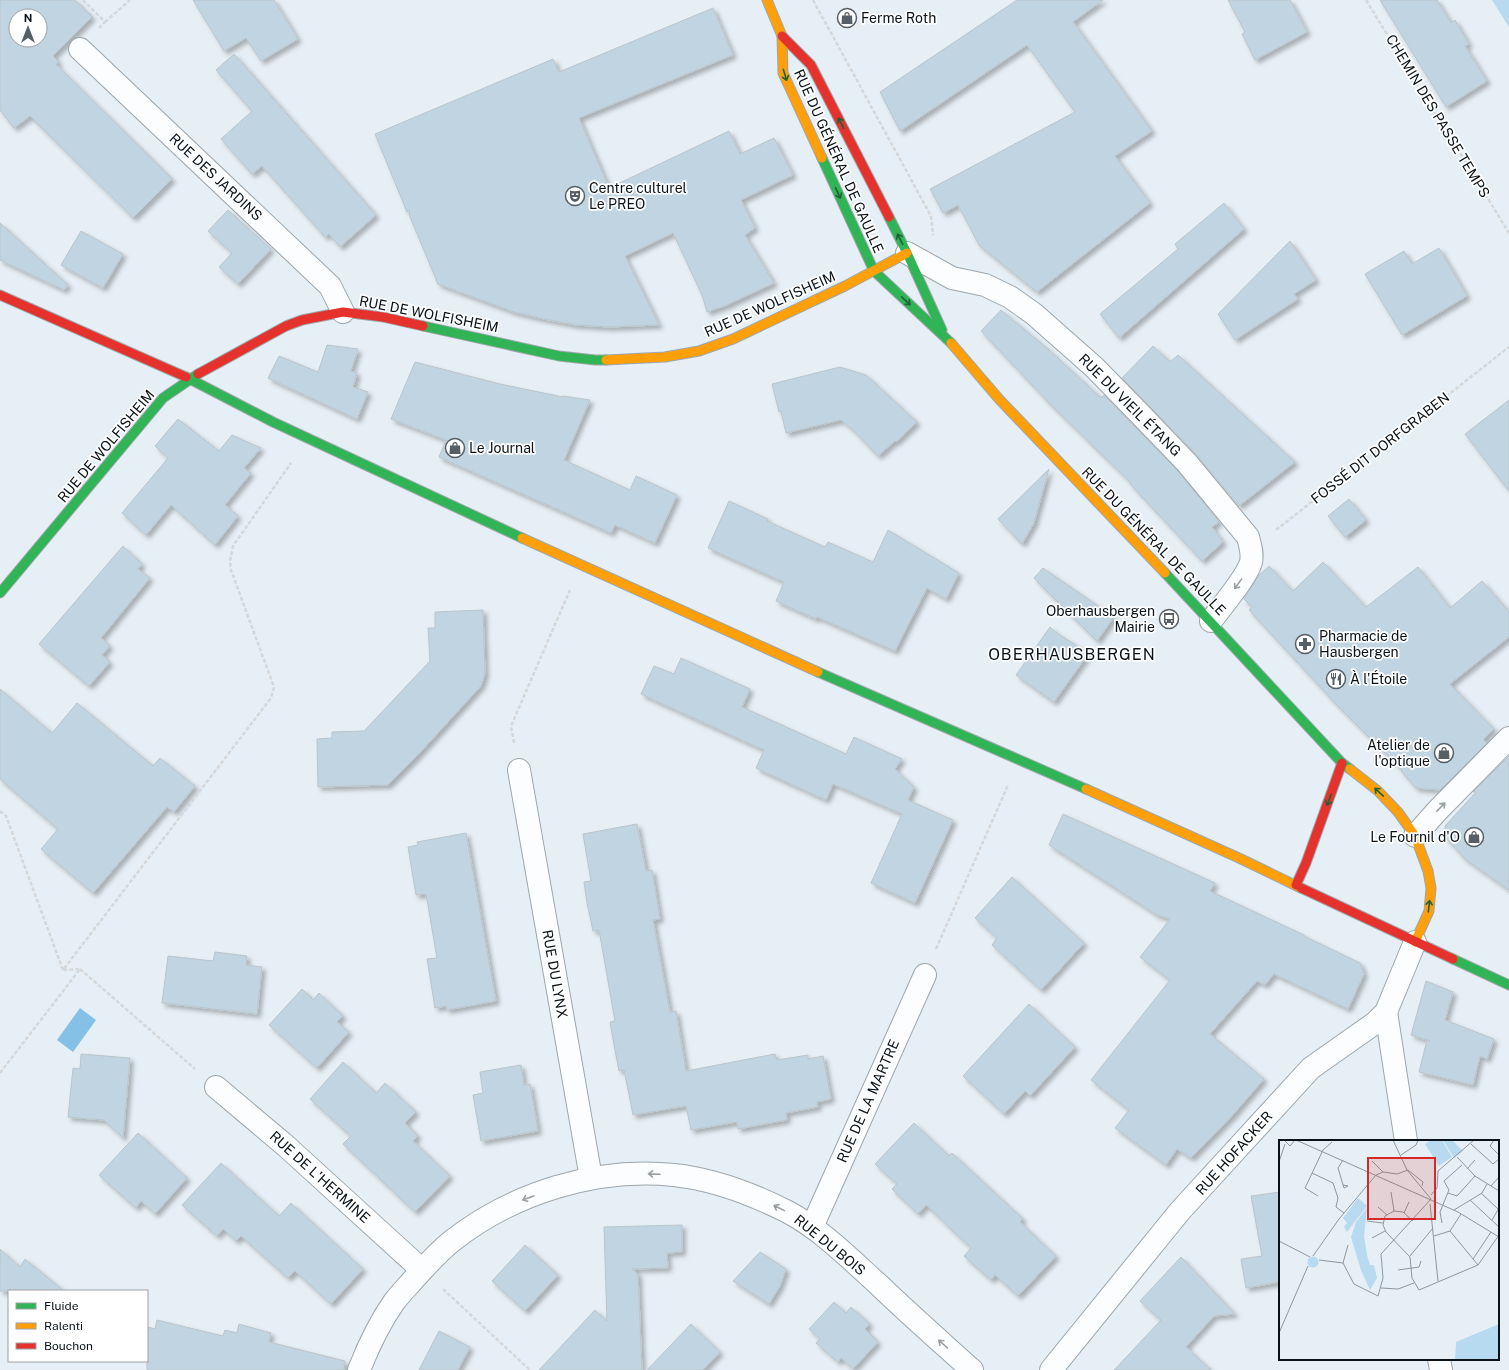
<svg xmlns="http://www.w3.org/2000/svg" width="1509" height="1370" viewBox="0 0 1509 1370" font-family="'Public Sans',sans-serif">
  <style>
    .green { fill: #b7daf1 }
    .water { fill: #85c0e6 }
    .building { fill: #c0d4e1; stroke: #bbc4ca; fill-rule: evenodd; filter: url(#shadow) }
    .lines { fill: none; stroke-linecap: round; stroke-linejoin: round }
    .street-casing { stroke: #9da6ac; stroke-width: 24 }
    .fast-casing { stroke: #9da6ac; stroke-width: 11 }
    .slow-casing { stroke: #9da6ac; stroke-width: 11 }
    .jam-casing { stroke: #9da6ac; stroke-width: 11 }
    .path { stroke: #d5d8da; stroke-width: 2.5; stroke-dasharray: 4 2; stroke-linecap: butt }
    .street { stroke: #fbfdfe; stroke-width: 22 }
    .fast { stroke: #30b455; stroke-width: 9 }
    .slow { stroke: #ff9f0a; stroke-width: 9 }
    .jam { stroke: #e5322d; stroke-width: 9 }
    .oneway { stroke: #1c6336 }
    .oneway2 { stroke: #9a9fa2 }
    .labels { text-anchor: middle; stroke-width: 3.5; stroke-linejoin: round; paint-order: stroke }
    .poi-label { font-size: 14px; fill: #091218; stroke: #fff; text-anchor: start }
    .street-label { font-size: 14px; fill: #091218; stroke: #fff }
    .quarter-label { font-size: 16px; letter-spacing: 1px; fill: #091218; stroke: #fff }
    .inset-road { fill: none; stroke: #8e979d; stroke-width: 1 }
    .view { fill: #d62828; fill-opacity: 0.15; stroke: #d62828; stroke-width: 2 }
    .inset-edge { fill: none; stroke: #091218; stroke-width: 2 }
  </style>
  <defs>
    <filter id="shadow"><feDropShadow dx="3.5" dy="3.5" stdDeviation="2" flood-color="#0004"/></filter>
  </defs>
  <rect width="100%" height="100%" fill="#e6eff5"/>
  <polygon class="green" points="1492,0 1509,0 1509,27"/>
  <polygon class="water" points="80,1008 96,1020 73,1052 57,1040"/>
  <g class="building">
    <path d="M0,0H75L92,17L53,56L59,62L56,64L172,179L133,218L30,116L14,128L0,110ZM16,16H40V40H16Z"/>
    <polygon points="193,0 274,0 298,39 261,61 246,38 224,51"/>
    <polygon points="1017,0 1103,0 1073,22 1152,131 1115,156 1150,203 1037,292 979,245 958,205 943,213 930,189 1075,112 1027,45 900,131 880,92"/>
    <polygon points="1228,0 1290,0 1307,32 1255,60 1242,34 1245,32"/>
    <polygon points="1380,0 1437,0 1451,23 1455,20 1469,44 1465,46 1487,81 1446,107"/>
    <polygon points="713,8 733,55 579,118 609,188 729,131 740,154 774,138 793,175 741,200 755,228 745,235 774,283 727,305 707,312 702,295 673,233 625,256 659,325 609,327 576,325 544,319 514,312 438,284 410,217 409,210 407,212 375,134 553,59 559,72"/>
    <polygon points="234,54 376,215 340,247 329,234 325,237 262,166 252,174 221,139 252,111 216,70"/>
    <polygon points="1224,203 1244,229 1119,338 1100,314 1178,249 1175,244"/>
    <polygon points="228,210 271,249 238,284 219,267 232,253 208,231"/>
    <polygon points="0,223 68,285 64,290 0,260"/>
    <polygon points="81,231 123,254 103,288 61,265"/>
    <polygon points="1290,241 1316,280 1294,294 1298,299 1235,340 1218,314"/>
    <polygon points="1439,248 1467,296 1402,335 1365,274 1404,251 1412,264"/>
    <polygon points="1001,310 1049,350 1101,398 1104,395 1178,471 1219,522 1212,527 1223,542 1202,561 1130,484 1131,483 1051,405 981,331"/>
    <polygon points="327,345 358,349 351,371 357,373 353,387 368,392 357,419 268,378 279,356 318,372"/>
    <polygon points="1153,346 1170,362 1178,355 1295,462 1239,506 1196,454 1122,378"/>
    <polygon points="415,362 500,384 563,397 563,396 590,400 564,460 630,490 636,476 677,495 655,543 615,525 611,533 439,457 446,440 391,419"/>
    <polygon points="840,367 866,375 917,422 896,442 895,441 878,456 853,430 841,420 786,433 781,411 779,412 772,384"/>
    <polygon points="1509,400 1509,491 1465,434"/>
    <polygon points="178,419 219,451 232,435 261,448 244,468 251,473 225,505 238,516 215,545 171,505 146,535 122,513 168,458 155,446"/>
    <polygon points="1049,469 1034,523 1022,544 998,519"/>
    <polygon points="1349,499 1366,520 1345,537 1328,516"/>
    <polygon points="729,501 768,519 767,521 825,547 828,542 873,562 888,530 959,573 946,599 927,588 895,651 817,617 816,619 776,601 784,582 708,548"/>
    <polygon points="123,546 142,564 138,569 150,578 101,638 110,646 102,655 110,662 89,686 39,644"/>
    <polygon points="1323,562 1366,607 1418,567 1450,608 1482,581 1509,612 1509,637 1450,684 1494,729 1483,740 1487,743 1440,790 1416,788 1401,771 1402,770 1334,702 1249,610 1252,607 1244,599 1259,575 1269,566 1293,591"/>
    <polygon points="1043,568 1114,617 1097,641 1034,578"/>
    <polygon points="483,610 485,674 481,686 416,757 388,785 318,787 317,739 332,738 332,732 364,731 430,661 428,628 435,628 435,612"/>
    <polygon points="1050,627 1058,634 1089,653 1054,702 1016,675"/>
    <polygon points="681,658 750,689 742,707 846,754 854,737 902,759 895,769 914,787 908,800 953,820 915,903 871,883 902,814 833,784 826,800 756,768 764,750 641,694 654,666 674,674"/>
    <polygon points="0,689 52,733 77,703 153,766 160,758 195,786 174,812 167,807 93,893 41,849 58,829 0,779"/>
    <polygon points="1509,756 1509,890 1465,859 1445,837 1445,826 1476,792 1473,792"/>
    <polygon points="1063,814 1215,883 1210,891 1304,935 1304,936 1360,963 1364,974 1348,1009 1274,974 1265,985 1257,981 1210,1034 1264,1079 1232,1116 1191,1158 1177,1149 1166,1165 1115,1128 1129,1110 1091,1080 1170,980 1140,957 1170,919 1157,915 1049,845"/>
    <polygon points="637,824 646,871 652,870 660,919 653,920 670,1012 676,1011 686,1071 775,1054 777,1060 808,1055 808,1059 823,1056 831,1099 817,1102 818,1107 786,1113 787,1120 738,1129 737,1122 691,1130 686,1106 633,1115 624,1070 619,1071 614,1045 610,1022 615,1021 599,930 593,931 587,903 584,882 591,881 583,834"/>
    <polygon points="466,833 496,1001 447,1010 446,1006 435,1008 427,959 437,958 426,894 416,895 408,847 418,845 417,842"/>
    <polygon points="1012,877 1084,943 1041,990 992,945 997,938 975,918"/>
    <polygon points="215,952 247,956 246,965 262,967 257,1014 162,1003 168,956 213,961"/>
    <polygon points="1426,981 1453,992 1445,1020 1494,1039 1487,1059 1480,1056 1473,1085 1419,1072 1427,1040 1430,1041 1411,1035"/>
    <polygon points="302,989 313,1000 319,993 343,1016 337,1022 349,1032 317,1068 269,1025"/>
    <polygon points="1029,1004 1075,1047 1030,1096 1025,1091 1004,1114 963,1076"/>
    <polygon points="81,1054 130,1058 123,1138 104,1120 68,1117 73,1068 80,1069"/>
    <polygon points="343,1062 376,1093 385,1083 416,1112 405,1123 418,1136 413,1141 450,1176 415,1212 343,1144 351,1136 310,1099"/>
    <polygon points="521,1065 524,1085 530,1084 538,1131 481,1141 473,1095 483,1093 480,1072"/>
    <polygon points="914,1123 949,1156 952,1153 1023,1219 1020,1222 1056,1256 1018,1296 995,1275 991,1280 964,1256 971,1248 926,1205 918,1214 892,1189 897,1184 875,1164"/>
    <polygon points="138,1133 187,1178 155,1214 141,1201 136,1208 99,1175"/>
    <polygon points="221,1163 279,1216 291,1203 363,1269 331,1304 295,1271 288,1278 241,1236 236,1241 223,1229 217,1236 182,1205"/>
    <polygon points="1280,1192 1280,1282 1246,1288 1241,1259 1262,1256 1251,1196"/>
    <polygon points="682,1225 682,1252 667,1253 668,1268 632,1269 638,1274 642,1370 539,1370 595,1310 607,1321 604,1227"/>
    <polygon points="525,1245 558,1275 525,1311 492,1281"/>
    <polygon points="0,1249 20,1267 25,1259 64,1291 0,1291"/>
    <polygon points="760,1252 786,1269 780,1286 769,1304 733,1281"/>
    <polygon points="1181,1257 1235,1314 1214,1316 1186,1347 1211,1370 1114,1370 1161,1320 1140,1301"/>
    <polygon points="834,1302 846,1313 851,1307 870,1324 865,1329 878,1342 853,1369 841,1358 838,1362 816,1343 820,1339 809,1329"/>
    <polygon points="157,1320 223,1336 225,1330 237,1333 239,1324 271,1333 269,1342 345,1361 344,1370 147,1370 147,1327 155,1329"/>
    <polygon points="691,1324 720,1352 703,1370 647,1370"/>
    <polygon points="439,1331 470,1347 458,1370 419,1370"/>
  </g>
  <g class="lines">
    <defs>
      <g id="street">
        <polyline points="80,49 330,286 343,312"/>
        <path d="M907,253L952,278L985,285L1010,297L1034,314L1094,367L1138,412L1187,463L1248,537C1250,545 1253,553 1251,562C1247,577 1221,607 1211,621"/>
        <polyline points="519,770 591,1178"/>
        <polyline points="1415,836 1437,811 1509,738"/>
        <polyline points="1386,1012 1406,1141"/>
        <polyline points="216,1087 286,1146 422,1270"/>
        <polyline points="812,1227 925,975"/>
        <polyline points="1439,1359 1441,1370"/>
        <path d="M359,1370C368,1347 380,1322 394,1302C400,1294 407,1287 414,1279C426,1266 438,1252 452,1241C513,1193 596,1167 674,1175C712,1179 752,1194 786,1211C821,1229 850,1259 879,1285C909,1314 941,1342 972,1370"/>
        <polyline points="1051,1370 1180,1211 1311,1068 1375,1023 1386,1012 1415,942"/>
      </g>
      <g id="fast">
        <polyline points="822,158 874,271 951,343"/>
        <polyline points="889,217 907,253 942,330"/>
        <polyline points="423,326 559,356 595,360 606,360"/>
        <polyline points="186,377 273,422 522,538"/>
        <polyline points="1165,573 1342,763 1350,769"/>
        <polyline points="0,593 163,398 198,374"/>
        <polyline points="818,672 1086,789"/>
        <polyline points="1453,959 1509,985"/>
      </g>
      <g id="slow">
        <polyline points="767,0 782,36 783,73 822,158"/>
        <polyline points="951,343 999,399 1165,573"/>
        <polyline points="606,360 665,357 699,351 733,339 845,286 907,253"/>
        <polyline points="522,538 818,672"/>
        <polyline points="1350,769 1378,791 1398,812 1415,836 1428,871 1431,888 1429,911 1415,942"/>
        <polyline points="1086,789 1239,858 1301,888"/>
      </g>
      <g id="jam">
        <polyline points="782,36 811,65 889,217"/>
        <polyline points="0,295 186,377"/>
        <polyline points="198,374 286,326 302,320 343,312 383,317 423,326"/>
        <polyline points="1296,885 1306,863 1342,763"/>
        <polyline points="1301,888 1453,959"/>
      </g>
    </defs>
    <use href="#street" class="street-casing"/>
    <use href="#fast" class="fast-casing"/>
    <use href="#slow" class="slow-casing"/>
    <use href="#jam" class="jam-casing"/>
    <g class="path">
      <polyline points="83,0 105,22 99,28"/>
      <polyline points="813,0 931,216 933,235"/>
      <polyline points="1366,0 1509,233"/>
      <polyline points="105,22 130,0"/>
      <polyline points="1276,530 1509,347"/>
      <polyline points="514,743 511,726 570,590"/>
      <polyline points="0,811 6,816 63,970"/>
      <polyline points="936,949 1008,785"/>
      <polyline points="80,969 195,1069"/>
      <polyline points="0,1073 80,969 63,970 271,698 274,687 231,570 230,561 233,546 291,463"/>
      <polyline points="443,1289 530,1370"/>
    </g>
    <use href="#street" class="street"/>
    <use href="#fast" class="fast"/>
    <use href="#slow" class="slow"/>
    <use href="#jam" class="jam"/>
  </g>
  <defs><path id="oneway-shaft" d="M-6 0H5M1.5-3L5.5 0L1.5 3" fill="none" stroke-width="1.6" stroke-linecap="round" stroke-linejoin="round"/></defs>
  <g class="oneway">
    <use href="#oneway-shaft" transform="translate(785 75) rotate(73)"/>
    <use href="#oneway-shaft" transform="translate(841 123) rotate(-117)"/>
    <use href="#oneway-shaft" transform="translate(838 193) rotate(65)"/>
    <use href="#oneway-shaft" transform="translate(900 239) rotate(-117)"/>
    <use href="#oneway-shaft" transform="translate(906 301) rotate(43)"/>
    <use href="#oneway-shaft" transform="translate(1379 792) rotate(-137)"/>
    <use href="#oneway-shaft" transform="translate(1329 800) rotate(110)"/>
    <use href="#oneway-shaft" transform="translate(1429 906) rotate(-83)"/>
  </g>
  <g class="oneway2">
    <use href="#oneway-shaft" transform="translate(1238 584) rotate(126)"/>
    <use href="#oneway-shaft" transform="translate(1441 807) rotate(-46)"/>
    <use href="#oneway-shaft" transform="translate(654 1174) rotate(-178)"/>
    <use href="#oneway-shaft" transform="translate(528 1198) rotate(160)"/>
    <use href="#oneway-shaft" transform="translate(779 1208) rotate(-154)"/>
    <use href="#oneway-shaft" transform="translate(943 1344) rotate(-138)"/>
  </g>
  <defs>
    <symbol id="shop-ring" viewBox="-11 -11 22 22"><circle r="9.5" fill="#fff" stroke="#565f65" stroke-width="1.5"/><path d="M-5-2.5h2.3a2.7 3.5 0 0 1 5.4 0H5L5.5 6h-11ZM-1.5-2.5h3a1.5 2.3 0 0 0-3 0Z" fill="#565f65"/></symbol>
    <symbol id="theatre-ring" viewBox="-11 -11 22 22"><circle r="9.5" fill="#fff" stroke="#565f65" stroke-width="1.5"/><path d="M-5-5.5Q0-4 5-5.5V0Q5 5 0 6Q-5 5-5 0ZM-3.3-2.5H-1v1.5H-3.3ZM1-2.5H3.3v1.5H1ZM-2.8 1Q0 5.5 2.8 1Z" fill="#565f65"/></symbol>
    <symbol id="bus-ring" viewBox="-11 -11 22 22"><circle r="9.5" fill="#fff" stroke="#565f65" stroke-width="1.5"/><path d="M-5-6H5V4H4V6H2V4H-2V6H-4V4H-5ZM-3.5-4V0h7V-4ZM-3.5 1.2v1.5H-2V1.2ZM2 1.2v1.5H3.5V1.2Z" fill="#565f65"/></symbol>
    <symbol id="pharmacy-ring" viewBox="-11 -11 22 22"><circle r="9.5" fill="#fff" stroke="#565f65" stroke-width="1.5"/><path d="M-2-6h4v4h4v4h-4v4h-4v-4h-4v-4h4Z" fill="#565f65"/></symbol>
    <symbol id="restaurant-ring" viewBox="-11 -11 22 22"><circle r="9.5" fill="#fff" stroke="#565f65" stroke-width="1.5"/><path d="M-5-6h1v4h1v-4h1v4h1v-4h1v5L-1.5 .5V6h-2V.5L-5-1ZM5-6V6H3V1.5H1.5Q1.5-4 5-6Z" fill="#565f65"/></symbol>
  </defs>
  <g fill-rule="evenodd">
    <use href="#shop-ring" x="836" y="7" width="22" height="22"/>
    <use href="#theatre-ring" x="564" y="185" width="22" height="22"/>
    <use href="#shop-ring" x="444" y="437" width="22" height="22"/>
    <use href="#bus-ring" x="1158" y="608" width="22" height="22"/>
    <use href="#pharmacy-ring" x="1294" y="633" width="22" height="22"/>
    <use href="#restaurant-ring" x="1325" y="668" width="22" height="22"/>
    <use href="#shop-ring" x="1433" y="742" width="22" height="22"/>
    <use href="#shop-ring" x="1463" y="826" width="22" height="22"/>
  </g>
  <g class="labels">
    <g class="poi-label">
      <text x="861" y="23">Ferme Roth</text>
      <text x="589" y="193">Centre culturel<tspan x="589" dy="16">Le PREO</tspan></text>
      <text x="469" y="453">Le Journal</text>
      <text x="1155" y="616" text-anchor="end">Oberhausbergen<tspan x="1155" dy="16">Mairie</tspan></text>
      <text x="1319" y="641">Pharmacie de<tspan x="1319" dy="16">Hausbergen</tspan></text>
      <text x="1350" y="684">À l'Étoile</text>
      <text x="1430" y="750" text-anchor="end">Atelier de<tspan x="1430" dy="16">l'optique</tspan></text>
      <text x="1460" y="842" text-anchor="end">Le Fournil d'O</text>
    </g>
    <g class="street-label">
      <text transform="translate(1438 116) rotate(59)" y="5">CHEMIN DES PASSE TEMPS</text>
      <text transform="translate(839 161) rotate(66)" y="5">RUE DU GÉNÉRAL DE GAULLE</text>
      <text transform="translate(216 177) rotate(43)" y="5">RUE DES JARDINS</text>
      <text transform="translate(770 304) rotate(-24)" y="5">RUE DE WOLFISHEIM</text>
      <text transform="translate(429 314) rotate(11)" y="5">RUE DE WOLFISHEIM</text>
      <text transform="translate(1130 405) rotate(45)" y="5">RUE DU VIEIL ÉTANG</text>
      <text transform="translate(106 446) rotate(-50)" y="5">RUE DE WOLFISHEIM</text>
      <text transform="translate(1380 448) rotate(-38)" y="5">FOSSÉ DIT DORFGRABEN</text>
      <text transform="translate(1154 541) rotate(46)" y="5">RUE DU GÉNÉRAL DE GAULLE</text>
      <text transform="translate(555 974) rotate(80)" y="5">RUE DU LYNX</text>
      <text transform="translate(868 1101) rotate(-66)" y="5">RUE DE LA MARTRE</text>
      <text transform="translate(1234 1153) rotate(-48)" y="5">RUE HOFACKER</text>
      <text transform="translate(320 1177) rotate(42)" y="5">RUE DE L'HERMINE</text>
      <text transform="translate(830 1245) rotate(39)" y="5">RUE DU BOIS</text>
    </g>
    <g class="quarter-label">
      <text x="1072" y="660">OBERHAUSBERGEN</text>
    </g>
  </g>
  <g transform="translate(1279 1140)">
    <rect width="220" height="220" fill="#e6eff5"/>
    <path d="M152,0H163L173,17L160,26L146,4ZM164,0H173L184,11L175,18ZM79,58L88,66L68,92L65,87L68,83L64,78ZM88,68L85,96L88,115L91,125H95L98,138L91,150L82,130L72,97L77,82ZM28.5 122a5.5 5.5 0 1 1 11 0a5.5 5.5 0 1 1-11 0ZM220,184V220H176L177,202Z" fill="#b7daf1"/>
    <path class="inset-road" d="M5,0L11,6L16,0M17,0L179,72L220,97M215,0L211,6L220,15M192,4L214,24L220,19M122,15L137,5L139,0M178,17L196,36L220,51M64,20L59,28L62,38L64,45L65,48L69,46L64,45M93,21L104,32M0,22L6,4M188,29L196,20M33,33L54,43L59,58L57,67L65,73M97,35L104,32L118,34L129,30L144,42L143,46M212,46L220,37M112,52L115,71M169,53L178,56L196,36M202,53L219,69M152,55L158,48L159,31L195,0M39,56L26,48L44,10L53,2M191,60L220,87M151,64L159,141M99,67L108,75M175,70L203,53L208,44M125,73L130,62M213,80L220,68M88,81L104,83M134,81L124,72L115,71L106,76L104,85L107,92L131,117L133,138L140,150L199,125L220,95M163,83L161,72L170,50L165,41L183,25M171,91L199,125M155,96L171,91L182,74M93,98L106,91M0,101L31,117M34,116L60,79L97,35M131,116L154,88M194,119L212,92M40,120L64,123L75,144L99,156L104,138L102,114L152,59L128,30L114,0M64,123L69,105M119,130L140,127L142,121M102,148L119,149L135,143M0,193L29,126"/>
    <path class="view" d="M89,18H156V79H89Z"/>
    <rect width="220" height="220" class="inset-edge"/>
  </g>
  <rect x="8" y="1290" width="140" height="72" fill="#ffffff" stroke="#9da0a3"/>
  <rect x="16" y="1303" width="20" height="6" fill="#30b455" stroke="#9da0a3"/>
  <text x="44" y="1310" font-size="12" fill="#091218">Fluide</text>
  <rect x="16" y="1323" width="20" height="6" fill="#ff9f0a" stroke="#9da0a3"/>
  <text x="44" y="1330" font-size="12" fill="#091218">Ralenti</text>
  <rect x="16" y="1343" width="20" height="6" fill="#e5322d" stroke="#9da0a3"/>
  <text x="44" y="1350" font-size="12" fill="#091218">Bouchon</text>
  <g transform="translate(28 28)"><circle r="19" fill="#ffffff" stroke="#9da0a3"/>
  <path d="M0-3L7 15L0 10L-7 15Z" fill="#565f65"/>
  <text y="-6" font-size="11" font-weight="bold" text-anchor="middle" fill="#091218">N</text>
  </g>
</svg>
